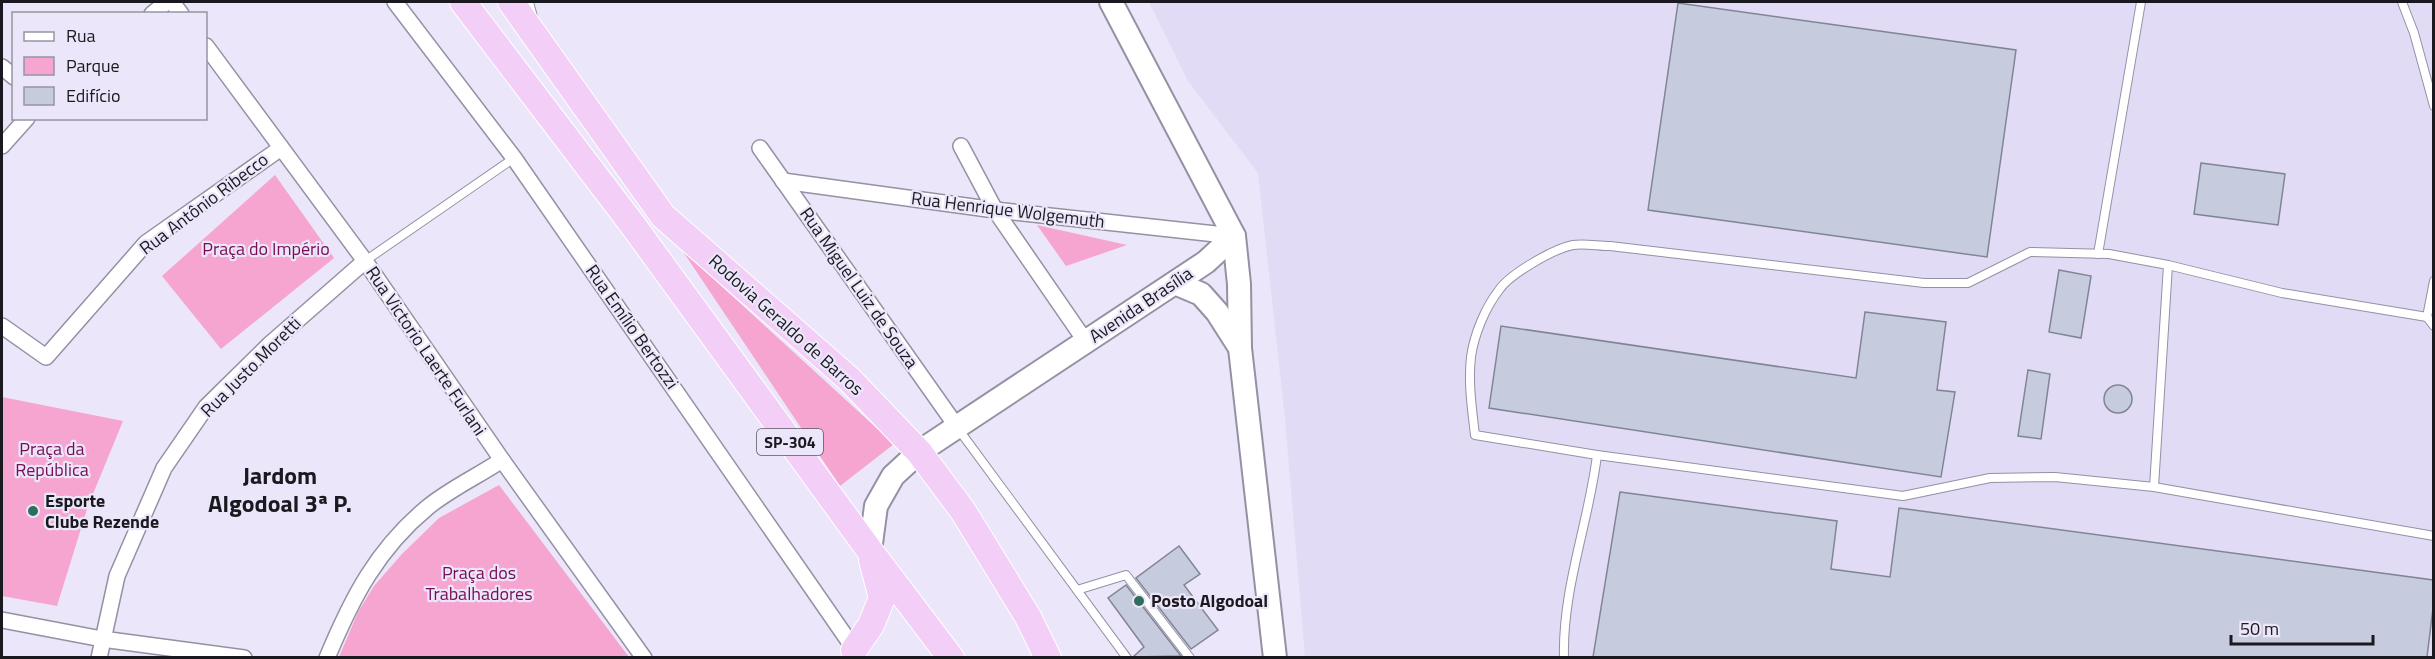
<svg xmlns="http://www.w3.org/2000/svg" width="2435" height="659" viewBox="0 0 2435 659" font-family="'Titillium Web',sans-serif">
  <style>
    .built { fill: #e1dbf5 }
    .green { fill: #f6a5d0 }
    .building { fill: #c6ccde; stroke: #808596; stroke-width: 1.5 }
    .lines { fill: none; stroke-linecap: round; stroke-linejoin: round }
    .service-casing { stroke: #9590a2; stroke-width: 10 }
    .minor-casing { stroke: #9590a2; stroke-width: 18 }
    .secondary-casing { stroke: #9590a2; stroke-width: 26 }
    .trunk-casing { stroke: #fff; stroke-width: 28 }
    .service { stroke: #fff; stroke-width: 8 }
    .minor { stroke: #fff; stroke-width: 15 }
    .secondary { stroke: #fff; stroke-width: 22 }
    .trunk { stroke: #f3cff8; stroke-width: 26 }
    .poi-dot { fill: #2e6e5c; stroke: #ebe6f9; stroke-width: 2 }
    .labels { text-anchor: middle; stroke-width: 4.5; stroke-linejoin: round; paint-order: stroke }
    .shield { fill: #ebe6f9; stroke: #595660; stroke-width: 1.5 }
    .shield-label { font-size: 16px; font-weight: bold; fill: #1a191f }
    .street-label { font-size: 18px; fill: #1a191f; stroke: #ebe6f9 }
    .park-label { font-size: 18px; fill: #770d53; stroke: #ebe6f9 }
    .poi-label { font-size: 18px; font-weight: bold; fill: #1a191f; stroke: #ebe6f9; text-anchor: start }
    .district-label { font-size: 24px; font-weight: bold; fill: #1a191f; stroke: #ebe6f9 }
  </style>
  <rect width="100%" height="100%" fill="#ebe6f9"/>
  <polygon class="built" points="1149,2 2433,2 2433,657 1305,657 1285,419 1258,173 1188,81"/>
  <g class="green">
    <polygon points="275,175 334,258 221,349 162,276"/>
    <polygon points="1037,225 1127,245 1066,266"/>
    <polygon points="682,250 894,444 840,486"/>
    <polygon points="2,397 123,421 88,506 57,606 2,596"/>
    <polygon points="499,485 629,657 339,657 358,612 374,586 402,554 439,518"/>
  </g>
  <g class="building">
    <polygon points="1678,3 2016,50 1987,257 1648,210"/>
    <polygon points="2201,163 2285,174 2278,225 2194,214"/>
    <polygon points="2059,270 2091,276 2081,338 2049,332"/>
    <polygon points="1865,312 1946,322 1937,390 1955,392 1941,477 1489,408 1501,326 1856,378"/>
    <polygon points="2028,370 2050,374 2041,439 2018,436"/>
    <circle cx="2118" cy="399" r="14"/>
    <polygon points="1620,492 1837,521 1831,569 1890,577 1899,508 2433,580 2433,608 2427,657 1593,657"/>
    <polygon points="1179,546 1200,574 1184,585 1218,630 1191,649 1136,578"/>
    <polygon points="1126,585 1181,656 1133,657 1144,647 1108,598"/>
  </g>
  <g class="lines">
    <defs>
      <g id="service">
        <polyline points="529,2 533,17"/>
        <polyline points="2402,2 2414,33 2434,106"/>
        <polyline points="2098,254 2141,2"/>
        <polyline points="365,261 514,158"/>
        <polyline points="2427,317 2434,281"/>
        <polyline points="959,430 1127,658"/>
        <path d="M1597,455L1475,435C1472,409 1468,383 1471,357C1474,335 1485,308 1499,290C1510,274 1553,249 1573,245C1584,243 1598,246 1610,246L1924,283H1968L2030,252L2109,254L2168,265"/>
        <polyline points="2154,487 2434,536"/>
        <polyline points="1077,590 1126,575 1190,658"/>
        <path d="M1564,658C1562,589 1589,522 1597,455L1903,496L1990,478L2055,477L2154,487L2168,265L2282,293L2427,317L2434,326"/>
      </g>
      <g id="minor">
        <polyline points="172,2 181,14"/>
        <polyline points="395,2 514,158 857,653"/>
        <polyline points="152,14 167,2"/>
        <polyline points="206,46 365,261 502,460 644,658"/>
        <polyline points="2,67 14,77"/>
        <polyline points="2,146 27,118"/>
        <polyline points="961,146 995,210 1086,342"/>
        <polyline points="760,148 957,427"/>
        <polyline points="783,181 995,210 1234,236"/>
        <polyline points="2,326 46,357 146,243 281,148"/>
        <polyline points="2,620 102,639 244,658"/>
        <polyline points="99,658 117,576 164,468 206,407 269,345 365,261"/>
        <path d="M327,658C352,598 377,549 428,507C450,489 478,476 502,460"/>
      </g>
      <g id="secondary">
        <polyline points="1111,2 1234,236 1239,284 1240,348 1275,658"/>
        <polyline points="1175,283 1201,294 1217,312 1240,348"/>
        <polyline points="870,551 876,506 893,476 919,452 1206,262 1234,236"/>
      </g>
      <g id="trunk">
        <polyline points="463,2 632,224 870,551 951,658"/>
        <polyline points="511,2 663,216 849,379 919,452 963,511 1028,617 1048,658"/>
        <polyline points="854,650 871,625 882,598 872,560"/>
      </g>
    </defs>
    <use href="#service" class="service-casing"/>
    <use href="#minor" class="minor-casing"/>
    <use href="#secondary" class="secondary-casing"/>
    <use href="#trunk" class="trunk-casing"/>
    <use href="#service" class="service"/>
    <use href="#minor" class="minor"/>
    <use href="#secondary" class="secondary"/>
    <use href="#trunk" class="trunk"/>
  </g>
  <g class="poi-dot">
    <circle cx="33" cy="511" r="6"/>
    <circle cx="1139" cy="601" r="6"/>
  </g>
  <g class="labels">
    <rect class="shield" x="757" y="429" width="66" height="26" rx="4.5"/>
    <g class="shield-label">
      <text x="790" y="448">SP-304</text>
    </g>
    <g class="street-label">
      <text transform="translate(204 204) rotate(-37)" y="6">Rua Antônio Ribecco</text>
      <text transform="translate(1008 210) rotate(7)" y="6">Rua Henrique Wolgemuth</text>
      <text transform="translate(859 288) rotate(55)" y="6">Rua Miguel Luiz de Souza</text>
      <text transform="translate(1141 305) rotate(-34)" y="6">Avenida Brasília</text>
      <text transform="translate(786 325) rotate(42)" y="6">Rodovia Geraldo de Barros</text>
      <text transform="translate(632 327) rotate(55)" y="6">Rua Emílio Bertozzi</text>
      <text transform="translate(426 351) rotate(56)" y="6">Rua Victorio Laerte Furlani</text>
      <text transform="translate(251 367) rotate(-45)" y="6">Rua Justo Moretti</text>
    </g>
    <g class="park-label">
      <text x="266" y="255">Praça do Império</text>
      <text x="52" y="455">Praça da<tspan x="52" dy="21">República</tspan></text>
      <text x="479" y="579">Praça dos<tspan x="479" dy="21">Trabalhadores</tspan></text>
    </g>
    <g class="poi-label">
      <text x="45" y="507">Esporte<tspan x="45" dy="21">Clube Rezende</tspan></text>
      <text x="1151" y="607">Posto Algodoal</text>
    </g>
    <g class="district-label">
      <text x="280" y="484">Jardom<tspan x="280" dy="28">Algodoal 3ª P.</tspan></text>
    </g>
  </g>
  <rect width="2435" height="659" fill="none" stroke="#1a191f" stroke-width="6"/>
  <rect x="12" y="12" width="195" height="108" fill="#ebe6f9" stroke="#9794a2" stroke-width="1.5"/>
  <rect x="24" y="32" width="30" height="9" fill="#ffffff" stroke="#9794a2" stroke-width="1.5"/>
  <text x="66" y="42" font-size="18" fill="#1a191f">Rua</text>
  <rect x="24" y="57" width="30" height="18" fill="#f6a5d0" stroke="#9794a2" stroke-width="1.5"/>
  <text x="66" y="72" font-size="18" fill="#1a191f">Parque</text>
  <rect x="24" y="87" width="30" height="18" fill="#c6ccde" stroke="#9794a2" stroke-width="1.5"/>
  <text x="66" y="102" font-size="18" fill="#1a191f">Edifício</text>
  <path d="M2231 635v9h142v-9" fill="none" stroke="#1a191f" stroke-width="3"/>
  <text x="2240" y="635" font-size="18" fill="#1a191f" stroke="#ebe6f9" stroke-width="4.5" paint-order="stroke">50 m</text>
</svg>
